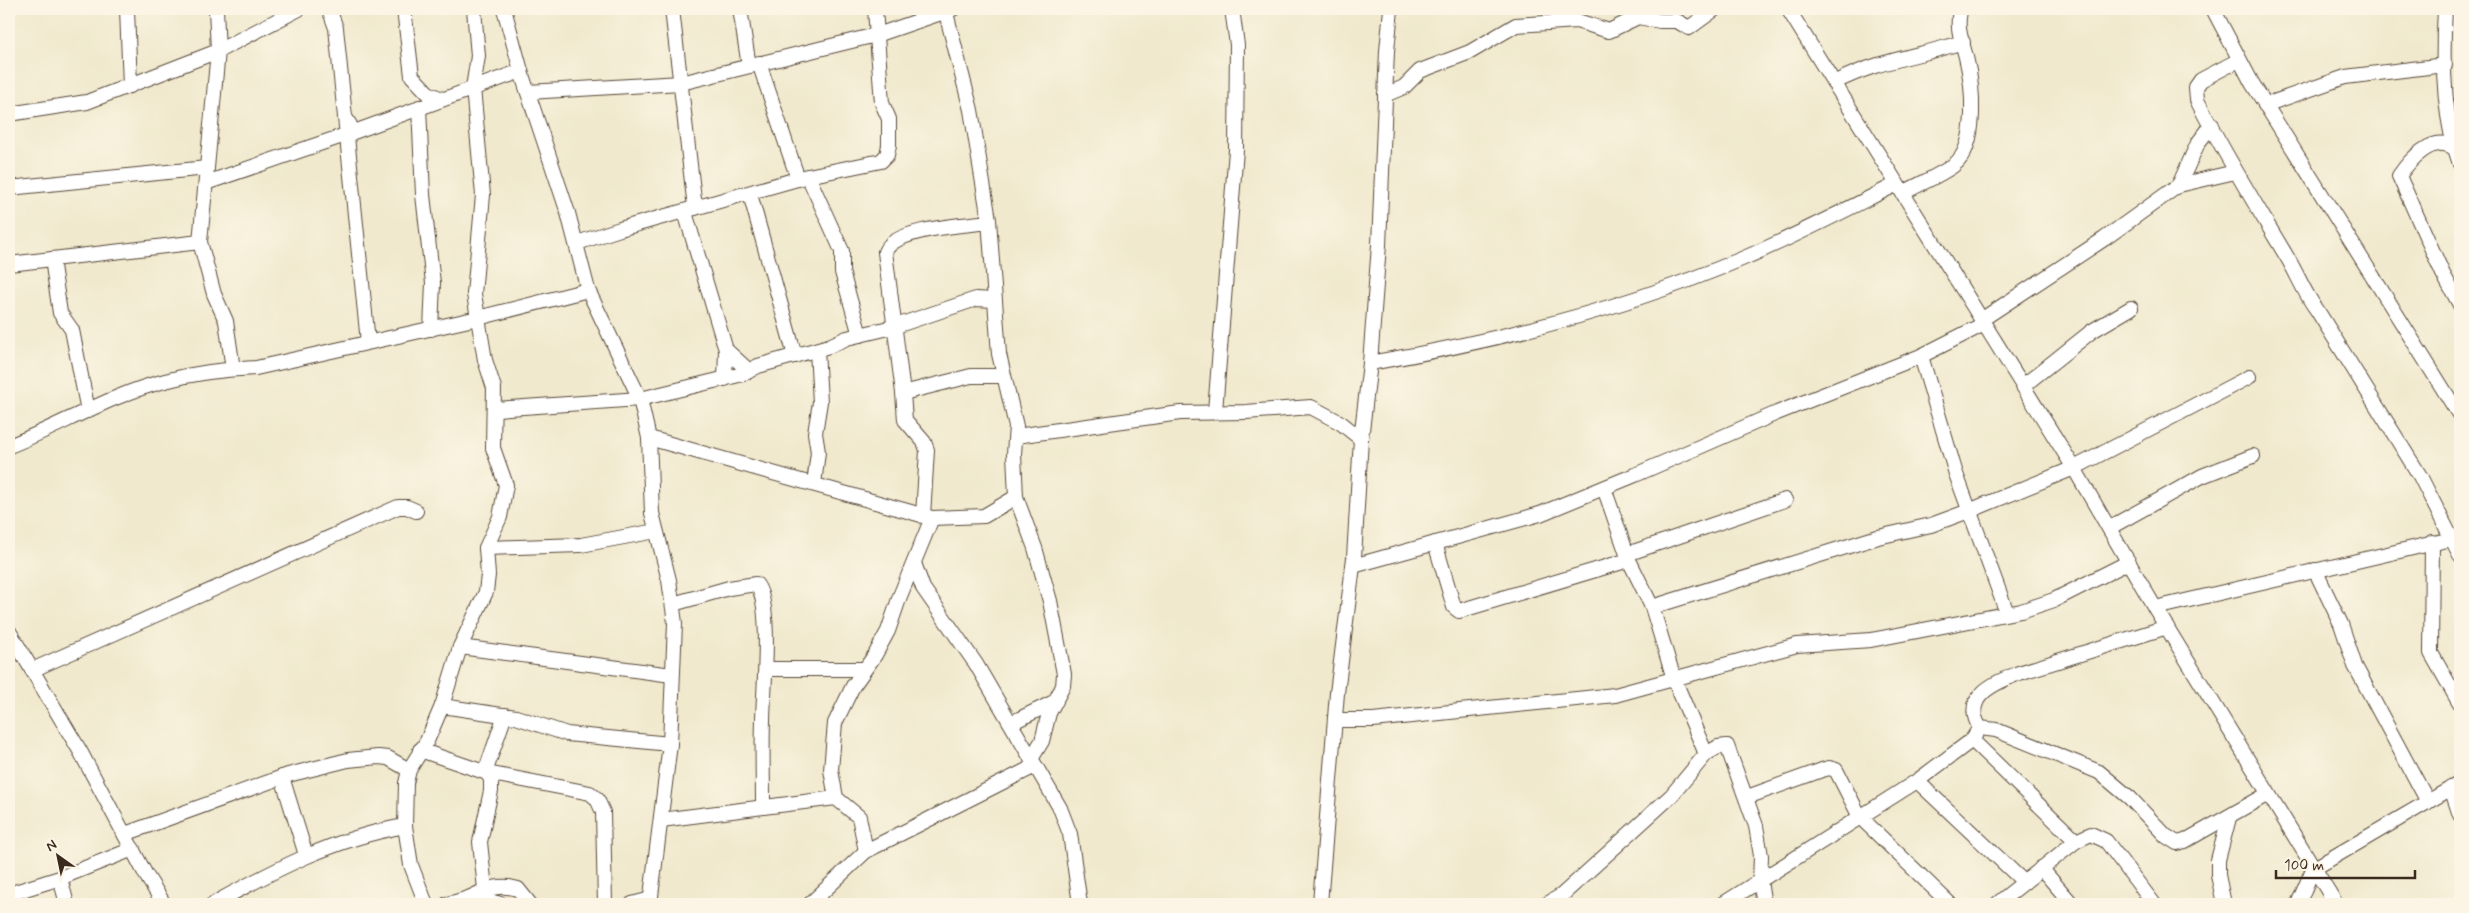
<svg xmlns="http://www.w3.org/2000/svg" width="2469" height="913" viewBox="0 0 2469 913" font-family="Mynerve,sans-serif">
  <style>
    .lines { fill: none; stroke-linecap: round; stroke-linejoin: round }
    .minor-casing { stroke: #564738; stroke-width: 16 }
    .minor { stroke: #fff; stroke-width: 14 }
  </style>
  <rect width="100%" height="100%" fill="#fcf5e5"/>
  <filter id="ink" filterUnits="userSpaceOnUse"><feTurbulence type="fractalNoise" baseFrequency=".02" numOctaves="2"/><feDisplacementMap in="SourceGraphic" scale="10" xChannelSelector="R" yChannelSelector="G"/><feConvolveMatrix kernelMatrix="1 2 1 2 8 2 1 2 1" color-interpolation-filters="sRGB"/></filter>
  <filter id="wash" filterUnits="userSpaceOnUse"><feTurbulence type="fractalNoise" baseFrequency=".0096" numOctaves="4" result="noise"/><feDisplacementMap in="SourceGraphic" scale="20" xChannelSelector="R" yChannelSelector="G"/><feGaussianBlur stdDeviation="1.12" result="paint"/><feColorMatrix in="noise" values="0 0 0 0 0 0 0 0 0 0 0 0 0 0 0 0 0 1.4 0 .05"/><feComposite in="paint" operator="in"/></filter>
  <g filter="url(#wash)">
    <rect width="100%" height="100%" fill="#f0e9cd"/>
  </g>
  <g filter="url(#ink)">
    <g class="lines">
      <defs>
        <g id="minor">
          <polyline points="127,9 130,86"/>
          <polyline points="216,9 218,51 200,242 214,294 226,321 233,369"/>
          <polyline points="329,9 336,28 345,117 350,125"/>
          <polyline points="404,9 412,76 428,93 442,99"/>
          <polyline points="504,9 523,78 568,213 588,290 640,399 649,438 652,513 669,580 675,623 670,744 650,904"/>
          <polyline points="672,9 695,208"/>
          <polyline points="740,9 749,66"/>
          <polyline points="945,9 971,110 989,220 999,354 1016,426 1014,454 1016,497 1035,548 1050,601 1064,674 1063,686 1049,713 1042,741 1031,759"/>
          <polyline points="1788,9 2074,468 2155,608 2336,904"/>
          <polyline points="2213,9 2252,83 2460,416"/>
          <path d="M2445,9C2442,57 2443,118 2460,164"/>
          <path d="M2239,60L2201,80L2196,87L2197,100C2224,154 2256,205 2287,257C2298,275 2304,293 2317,310L2420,476L2460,555"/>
          <polyline points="759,63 798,179"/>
          <path d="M1834,83C1875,61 1920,56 1963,42"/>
          <polyline points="528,92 681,83 880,34 953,9"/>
          <polyline points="1385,95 1404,87 1420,71 1470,52 1516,25 1577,21 1609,31 1638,17 1660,21 1677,21 1689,28 1715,9"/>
          <polyline points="2265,105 2345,77 2445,65"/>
          <polyline points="419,107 423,195 433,283 431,329"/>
          <polyline points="9,114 87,102 218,51 299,9"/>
          <polyline points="345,117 368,342"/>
          <path d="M2454,148C2433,133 2409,161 2399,176L2443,274L2460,305"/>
          <polyline points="808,176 842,251 842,272 860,335"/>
          <polyline points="206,183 354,132 521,71"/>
          <polyline points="2179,185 2198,143 2212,125"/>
          <polyline points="9,188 207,168"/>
          <path d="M1903,193C1919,184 1939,176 1954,165C1979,145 1973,85 1966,57C1962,41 1955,25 1961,9"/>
          <polyline points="750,194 795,356"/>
          <polyline points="685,212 726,350 725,379"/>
          <polyline points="577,243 620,229 808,176 881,161 887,155 889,145 889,119 882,103 875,9"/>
          <polyline points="52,259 60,313 72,330 88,411"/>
          <polyline points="9,264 200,242"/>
          <polyline points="1981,320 2104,239 2179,185 2235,172"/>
          <polyline points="726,350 749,371"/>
          <polyline points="1921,356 1956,474 2007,613"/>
          <path d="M1370,363C1497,341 1625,309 1744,258C1796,236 1847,209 1897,184"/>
          <polyline points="2023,386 2092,331 2131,308"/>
          <polyline points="903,393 971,376 1004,376"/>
          <polyline points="496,409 640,399 743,374 758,366 829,346 847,338 893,327 976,299 994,300"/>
          <polyline points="1215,411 1236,150 1237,45 1232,9"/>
          <polyline points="1016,436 1180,413 1246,412 1311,407 1341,423 1361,439"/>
          <polyline points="649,438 932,518 900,596 888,631 875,655 853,686 835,723 831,770 836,798"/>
          <path d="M9,446C60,426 110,395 165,381C194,373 226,369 256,368L478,318L588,290"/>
          <polyline points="814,484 818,452 815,433 820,402 817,350"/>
          <polyline points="1604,488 1629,560 1652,607 1674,679 1706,754"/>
          <path d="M923,516L927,450L924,442L905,420L903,393L885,252C894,228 966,225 989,222"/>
          <polyline points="932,518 984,516 1016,497"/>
          <polyline points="2109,528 2202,476 2253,456"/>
          <polyline points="2432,542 2431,653 2460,704"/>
          <polyline points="1435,543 1454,607 1459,611 1629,560"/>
          <polyline points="486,548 581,545 656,531"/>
          <polyline points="1627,554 1785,500"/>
          <polyline points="914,563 923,588 976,664 1060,808 1070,834 1080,904"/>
          <polyline points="1353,566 1540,514 1635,475 1777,413 1921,356 1984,324"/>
          <polyline points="2315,570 2341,624 2355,666 2428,802"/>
          <path d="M673,604L729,588L756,584C773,603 763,694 763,721C762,750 763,778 763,807"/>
          <polyline points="1652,607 1878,537 1931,525 1969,511 2074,468 2249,377"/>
          <polyline points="2155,608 2460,537"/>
          <polyline points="9,631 80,751 146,875 164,904"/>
          <polyline points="460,647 672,675"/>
          <polyline points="766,669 864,669"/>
          <polyline points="32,670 398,507 407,507 416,511"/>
          <polyline points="442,706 516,717 567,734 670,744"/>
          <polyline points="1335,720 1373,720 1615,695 1797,645 1871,640 2021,611 2054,600 2129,562"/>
          <polyline points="1011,723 1056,701"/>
          <polyline points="1980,728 1996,730 2099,772 2130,798 2166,836 2177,843 2185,841 2268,794"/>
          <path d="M1980,728C1961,696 1995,683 2019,673L2167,627"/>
          <polyline points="1977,732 1972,740 2076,841"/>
          <polyline points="420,750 487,773 590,793 597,799 603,812 605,904"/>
          <polyline points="282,777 306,855"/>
          <polyline points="1917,781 2024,882"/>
          <polyline points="2451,788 2460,815"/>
          <polyline points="1747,797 1822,770 1829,768 1836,770 1860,817 1950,904"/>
          <polyline points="661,820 836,798 859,817 866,851"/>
          <polyline points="125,834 288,775 348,760 378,757 388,758 409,770"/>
          <polyline points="2041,868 2072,904"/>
          <polyline points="485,889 480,842 491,791 491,779 487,773 487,767 505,715"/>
          <polyline points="9,894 60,878"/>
          <polyline points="472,897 501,904"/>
          <polyline points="67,904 60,878 133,849"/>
          <path d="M213,904C274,870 335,838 405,826"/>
          <polyline points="426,904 411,865 405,826 406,783 409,770 427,741 442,706 460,647 486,592 488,575 486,548 500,517 506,485 493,448 494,388 485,360 474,294 483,195 473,88 478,56 474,9"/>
          <path d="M447,904C455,902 465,900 473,896C489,888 500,884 518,889L530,904"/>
          <polyline points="632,904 651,899"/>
          <polyline points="810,904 866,851 1035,766"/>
          <polyline points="1320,904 1337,693 1354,558 1361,439 1370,363 1379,245 1387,51 1391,9"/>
          <polyline points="1547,904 1562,895 1671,796 1706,754 1718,747 1727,746 1756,826 1761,856 1760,882 1764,904"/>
          <polyline points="1723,904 1917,781 1972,740"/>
          <polyline points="1997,904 2076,841 2091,834 2106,841 2154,904"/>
          <polyline points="2224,904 2218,875 2218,860 2229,818"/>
          <polyline points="2298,904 2313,869 2460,783"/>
        </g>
      </defs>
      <use href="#minor" class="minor-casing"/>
      <use href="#minor" class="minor"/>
    </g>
  </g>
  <rect width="2469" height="913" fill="none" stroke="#fcf5e5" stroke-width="30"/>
  <g transform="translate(58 856) rotate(327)" stroke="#fcf5e5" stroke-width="4" paint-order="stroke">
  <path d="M0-4L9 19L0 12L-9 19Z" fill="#3b2a1e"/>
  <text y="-8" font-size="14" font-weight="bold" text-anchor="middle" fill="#3b2a1e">N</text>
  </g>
  <path d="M2276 870v8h139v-8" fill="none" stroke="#3b2a1e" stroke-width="2.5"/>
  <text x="2284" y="870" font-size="15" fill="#3b2a1e" stroke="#fcf5e5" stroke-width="4" paint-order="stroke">100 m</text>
</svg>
